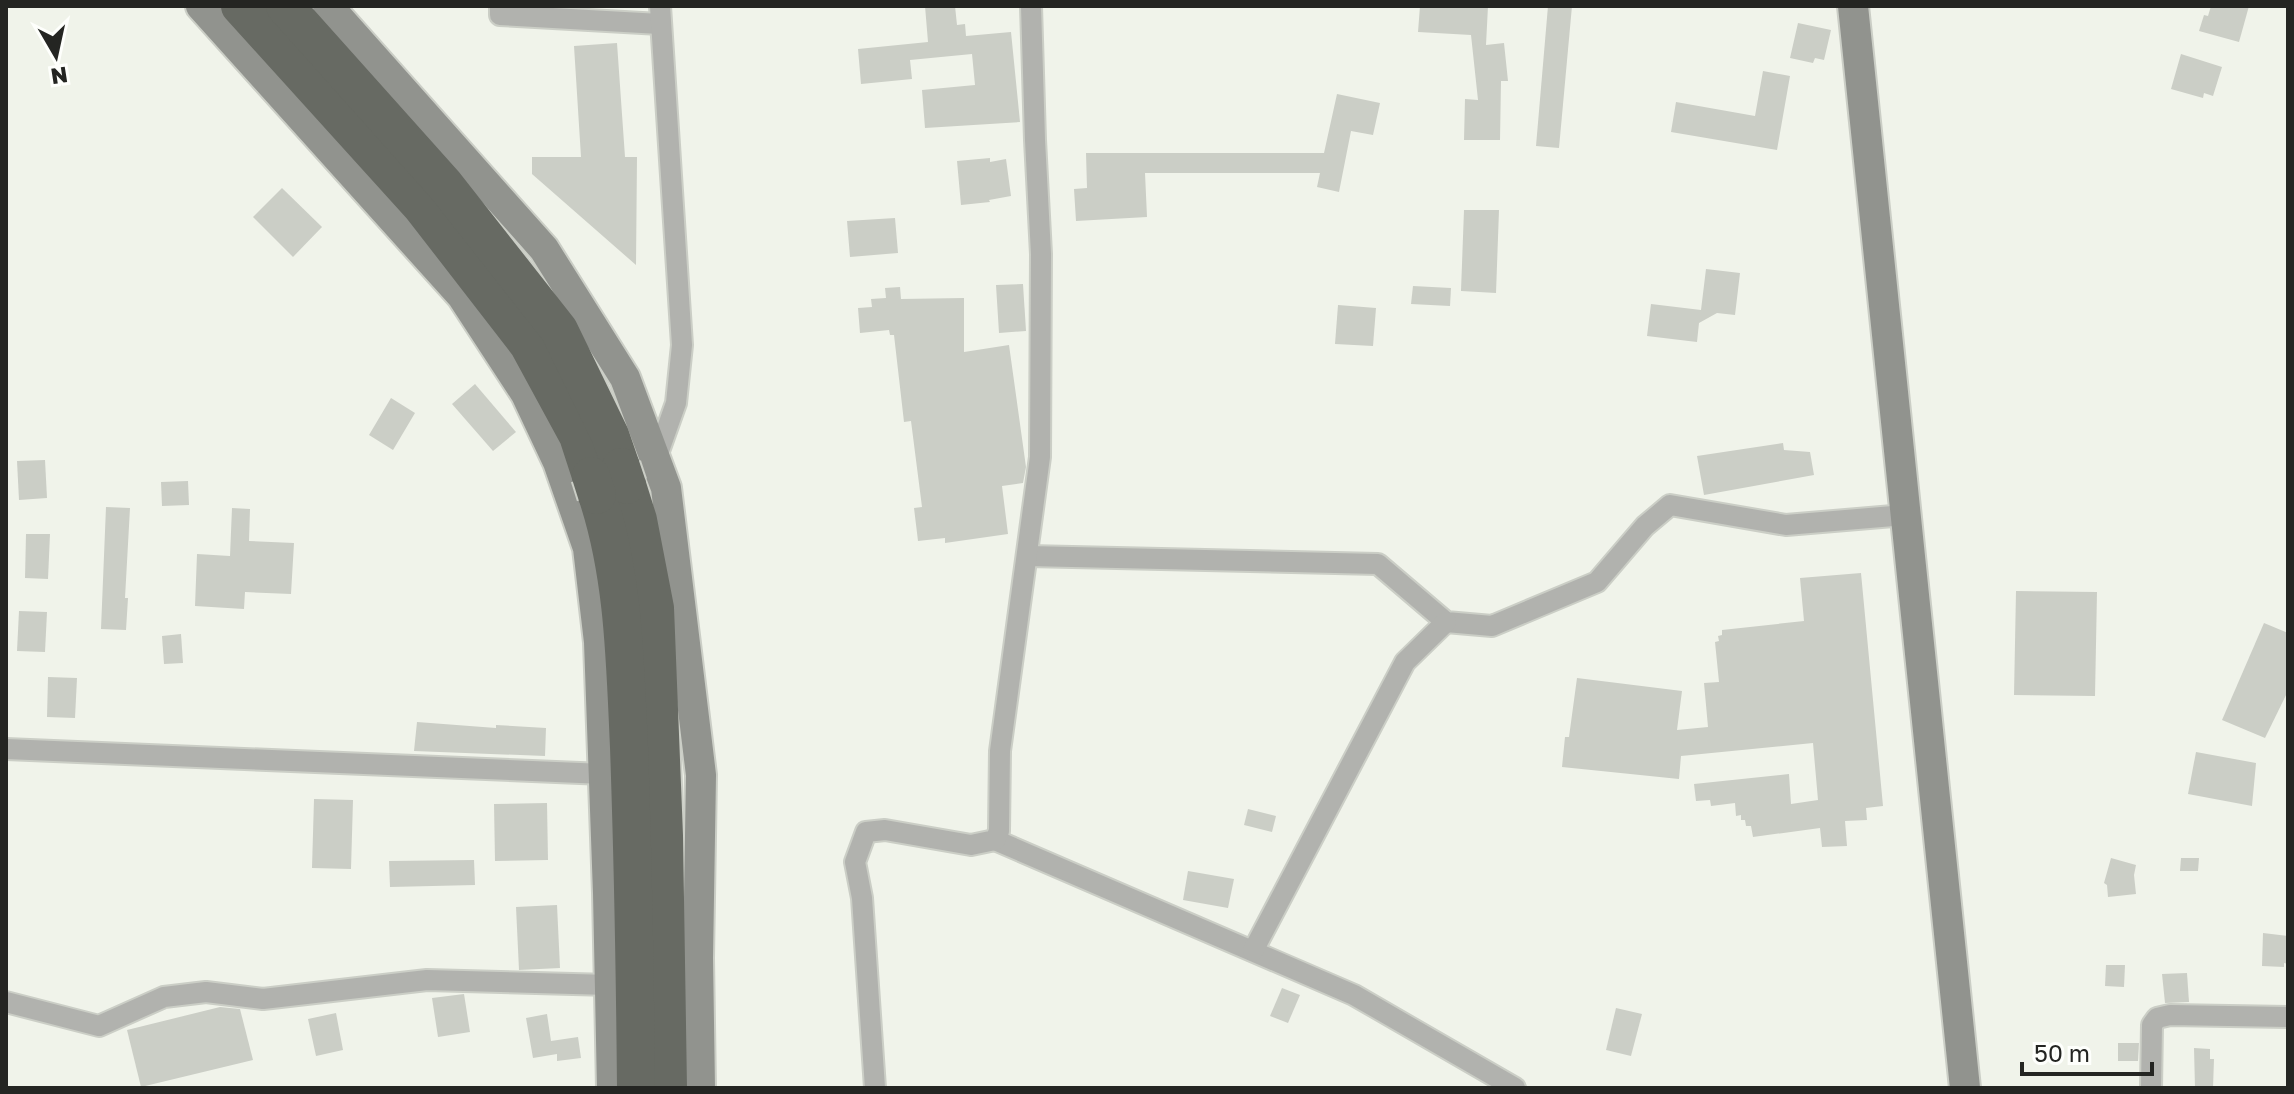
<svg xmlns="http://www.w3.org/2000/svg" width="2294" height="1094" viewBox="0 0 2294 1094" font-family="'Golos Text',sans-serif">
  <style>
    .building { fill: #cbcec6 }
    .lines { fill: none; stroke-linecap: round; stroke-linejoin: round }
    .street-casing { stroke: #cbcec6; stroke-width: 24 }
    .secondary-casing { stroke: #cbcec6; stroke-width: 34 }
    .highway-casing { stroke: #cbcec6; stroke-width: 42 }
    .street { stroke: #b1b2ae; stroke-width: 20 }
    .secondary { stroke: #91938e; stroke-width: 30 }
    .highway { stroke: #676a63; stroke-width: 38 }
    .highway-bridge-casing { stroke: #cbcec6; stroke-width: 42; stroke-linecap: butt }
    .highway-bridge { stroke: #676a63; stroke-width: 38 }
  </style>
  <rect width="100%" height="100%" fill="#f0f3ea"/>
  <g class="building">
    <polygon points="925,6 955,6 957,25 965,24 966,36 1011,32 1020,122 925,128 922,90 975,85 972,54 910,60 912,79 861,84 858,49 928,42"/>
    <polygon points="1420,6 1488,6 1486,45 1504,43 1508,81 1501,81 1500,140 1464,140 1465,99 1478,100 1471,35 1418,32"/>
    <polygon points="1548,6 1572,6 1559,148 1536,146"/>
    <polygon points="2211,6 2249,6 2239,42 2199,31 2204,15 2208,16"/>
    <polygon points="1798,23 1831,30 1824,60 1815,58 1813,63 1790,58"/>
    <polygon points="617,43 625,157 637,157 636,265 532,174 532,157 581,157 574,46"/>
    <polygon points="2181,54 2222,67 2213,96 2204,93 2203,98 2171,89"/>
    <polygon points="1763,71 1790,76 1777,150 1671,132 1676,102 1755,116"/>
    <polygon points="1337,94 1380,103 1373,135 1351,131 1339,192 1317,187 1320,173 1145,173 1147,217 1076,221 1074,189 1087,188 1086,153 1324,153"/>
    <polygon points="990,158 990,162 1006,159 1011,196 989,200 990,202 961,205 957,161"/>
    <polygon points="282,188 322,227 293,257 253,217"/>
    <polygon points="1464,210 1499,210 1496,293 1461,291"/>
    <polygon points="895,218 898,253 850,257 847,221"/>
    <polygon points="1706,269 1740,273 1735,315 1717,313 1699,323 1697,342 1647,336 1651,304 1701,310"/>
    <polygon points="1023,284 1026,331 999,333 996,285"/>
    <polygon points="1413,286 1451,288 1450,306 1411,304"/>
    <polygon points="900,287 901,299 964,298 964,352 1009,345 1026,467 1023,483 1002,486 1008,534 945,543 945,538 918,541 914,508 922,507 911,421 904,422 894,335 890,335 889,330 860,333 858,308 872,307 871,299 886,298 885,288"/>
    <polygon points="1338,305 1376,308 1373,346 1335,344"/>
    <polygon points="475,384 516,432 493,451 452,404"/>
    <polygon points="391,398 415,413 393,450 369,435"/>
    <polygon points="1783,443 1784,450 1810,452 1814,475 1704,495 1697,456"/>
    <polygon points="45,460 47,498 19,500 17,461"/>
    <polygon points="188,481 189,505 162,506 161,482"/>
    <polygon points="106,507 130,508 125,598 128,598 126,630 101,629"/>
    <polygon points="232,508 250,509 249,541 294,543 291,594 245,592 244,609 195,606 197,554 230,556"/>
    <polygon points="26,534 50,534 48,579 25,578"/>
    <polygon points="1861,573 1883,806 1866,808 1867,820 1845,821 1847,846 1822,847 1820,828 1753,837 1751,826 1746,826 1745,820 1741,820 1741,815 1736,816 1735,803 1711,806 1710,800 1696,801 1694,784 1789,774 1791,804 1818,800 1813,743 1681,756 1679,779 1562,767 1565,737 1569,737 1577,678 1682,691 1677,730 1708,727 1704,683 1719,682 1715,642 1719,641 1718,636 1722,635 1722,630 1804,621 1800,578"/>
    <polygon points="2016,591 2097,592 2095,696 2014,695"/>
    <polygon points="19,611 47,612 45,652 17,651"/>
    <polygon points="2264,623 2288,633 2288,691 2265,738 2222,720"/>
    <polygon points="181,634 183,663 164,664 162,636"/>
    <polygon points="48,677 77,678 75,718 47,717"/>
    <polygon points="417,722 496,728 496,725 546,728 545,756 414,751"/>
    <polygon points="2196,752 2256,763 2252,806 2188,794"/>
    <polygon points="314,799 353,800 351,869 312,868"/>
    <polygon points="547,803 548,860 495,861 494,804"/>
    <polygon points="1248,809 1276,816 1272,832 1244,825"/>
    <polygon points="2111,858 2136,865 2134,875 2136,894 2108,897 2107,885 2104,883"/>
    <polygon points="2181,858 2199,858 2198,871 2180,871"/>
    <polygon points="474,860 475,885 390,887 389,861"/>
    <polygon points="1188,871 1234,879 1228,908 1183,900"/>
    <polygon points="557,905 560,968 519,970 516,907"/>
    <polygon points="2263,933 2288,936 2288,964 2284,963 2284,967 2262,966"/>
    <polygon points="2106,965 2125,965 2124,987 2105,986"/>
    <polygon points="2187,973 2189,1002 2165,1003 2162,974"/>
    <polygon points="1282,988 1300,995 1288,1023 1270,1016"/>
    <polygon points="464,994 470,1032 438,1037 432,998"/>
    <polygon points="220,1007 240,1009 253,1060 141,1087 127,1030"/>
    <polygon points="1616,1008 1642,1014 1631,1056 1606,1050"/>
    <polygon points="336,1013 343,1050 316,1056 308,1019"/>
    <polygon points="547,1014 551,1041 578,1037 581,1058 557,1061 557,1054 533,1058 526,1018"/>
    <polygon points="2118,1043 2139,1043 2138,1061 2118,1061"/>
    <polygon points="2194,1048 2210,1049 2210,1059 2214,1059 2213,1088 2195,1088"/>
  </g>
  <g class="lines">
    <defs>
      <g id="street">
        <polyline points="500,6 500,15 660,24"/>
        <polyline points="655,462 676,403 682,345 660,6"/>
        <polyline points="1028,556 1378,564 1446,622 1492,626 1597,582 1645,526 1670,505 1786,525 1905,515"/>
        <polyline points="6,749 604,774"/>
        <polyline points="995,840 1354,995 1515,1088"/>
        <polyline points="1253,951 1405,662 1446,622"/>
        <polyline points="6,1002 99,1026 164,997 206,992 263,999 427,980 610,985"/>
        <polyline points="875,1088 862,898 855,862 866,832 885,830 971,845 995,840 999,831 1000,751 1040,457 1041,254 1035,140 1031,6"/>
        <polyline points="2151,1088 2152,1025 2157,1018 2170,1015 2288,1017"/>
      </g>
      <g id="secondary">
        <polyline points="201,6 462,296 526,394 558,462 588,548 599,642 608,893 612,1088"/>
        <polyline points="328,6 544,249 625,378 666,488 701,775 698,958 700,1088"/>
        <polyline points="1853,6 1965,1088"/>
      </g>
      <g id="highway">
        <polyline points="240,6 422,207 528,344 578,436 591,476"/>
        <polyline points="285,6 445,185 559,330 610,435 621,467"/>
        <polyline points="627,485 638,520 655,608 664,836 668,1088"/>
        <path d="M597,495C624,576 625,662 629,747C633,861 635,974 636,1088"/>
      </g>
    </defs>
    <use href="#street" class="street-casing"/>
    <use href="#secondary" class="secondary-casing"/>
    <use href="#highway" class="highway-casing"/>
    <use href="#street" class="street"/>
    <use href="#secondary" class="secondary"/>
    <use href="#highway" class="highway"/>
    <defs>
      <g id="highway-bridge">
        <polyline points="621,467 627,485"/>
        <polyline points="591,476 597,495"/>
      </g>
    </defs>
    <use href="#highway-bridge" class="highway-bridge-casing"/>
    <use href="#highway-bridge" class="highway-bridge"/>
  </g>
  <rect width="2294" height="1094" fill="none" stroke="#242522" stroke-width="16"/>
  <g transform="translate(56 56) rotate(171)" stroke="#fefffc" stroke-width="6" paint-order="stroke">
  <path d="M0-6L14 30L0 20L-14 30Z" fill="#242522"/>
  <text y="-12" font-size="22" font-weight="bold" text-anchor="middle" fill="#242522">N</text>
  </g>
  <path d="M2022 1062v12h130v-12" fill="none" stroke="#242522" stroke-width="4"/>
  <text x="2034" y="1062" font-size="24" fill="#242522" stroke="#fefffc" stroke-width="6" paint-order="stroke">50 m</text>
</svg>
